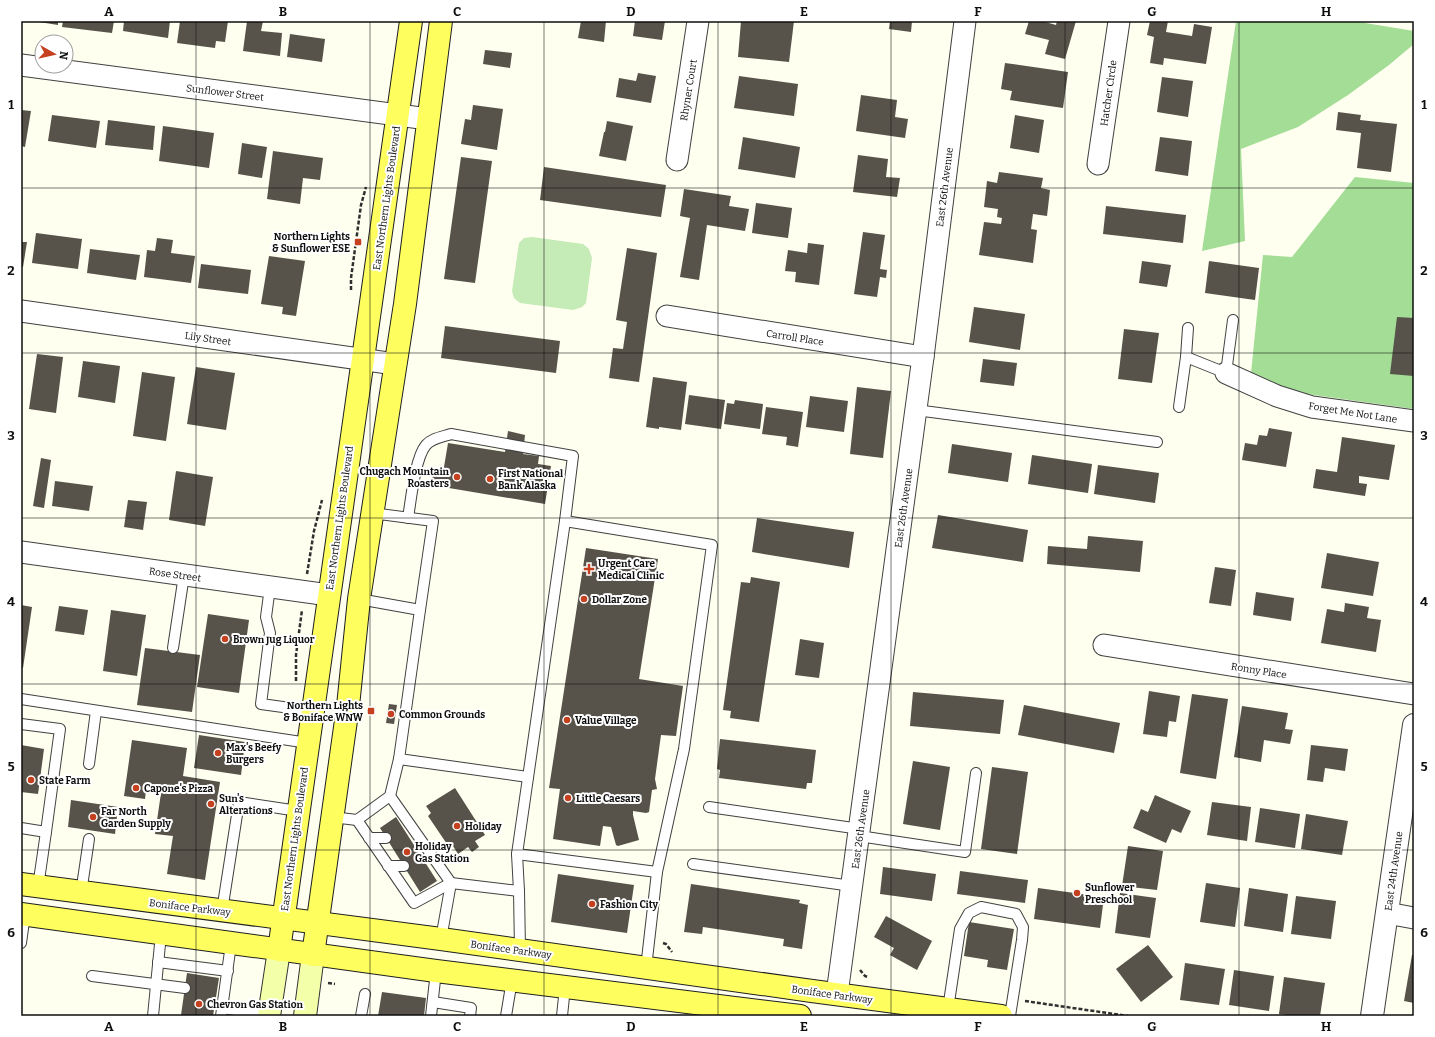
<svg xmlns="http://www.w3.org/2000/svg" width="1435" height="1037" viewBox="0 0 1435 1037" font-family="Bitter,serif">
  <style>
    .green { fill: #c5ebb6 }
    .forest { fill: #a4dd95 }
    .building { fill: #57524a }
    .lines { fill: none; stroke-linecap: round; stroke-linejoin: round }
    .service-casing { stroke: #414141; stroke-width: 12 }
    .minor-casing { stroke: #414141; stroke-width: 23 }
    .tertiary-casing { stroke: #414141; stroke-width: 24 }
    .secondary-casing { stroke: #303030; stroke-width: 24 }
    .primary-casing { stroke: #1f1f1f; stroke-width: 24 }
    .path { stroke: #303030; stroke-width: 2.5; stroke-dasharray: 4 2; stroke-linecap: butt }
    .service { stroke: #fff; stroke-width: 10 }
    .minor { stroke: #fff; stroke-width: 21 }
    .tertiary { stroke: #fff; stroke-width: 22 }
    .secondary { stroke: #f4ffaa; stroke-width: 22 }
    .primary { stroke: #fefe5f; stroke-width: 22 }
    .grid { fill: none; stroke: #0e0e0e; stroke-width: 1; stroke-opacity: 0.55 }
    .poi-dot { fill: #c4401f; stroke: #fff; stroke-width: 1.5 }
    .labels { text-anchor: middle; stroke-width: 4; stroke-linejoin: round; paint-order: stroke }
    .street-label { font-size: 10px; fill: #0e0e0e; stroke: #fff }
    .poi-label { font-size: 10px; font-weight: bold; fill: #0e0e0e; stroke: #fff; text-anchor: start }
    .neatline { fill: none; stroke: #0e0e0e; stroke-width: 1.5 }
    .grid-label { font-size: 13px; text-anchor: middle; font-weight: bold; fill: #0e0e0e }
  </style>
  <rect width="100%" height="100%" fill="#feffef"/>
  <polygon class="green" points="532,237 583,244 589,249 592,258 586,303 582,307 573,310 520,303 514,298 512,291 519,243 524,238"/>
  <g class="forest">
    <polygon points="1236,21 1353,21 1414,31 1414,44 1389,65 1348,95 1298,127 1241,149 1245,241 1202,251"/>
    <polygon points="1355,177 1414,183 1414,409 1278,390 1251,373 1263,255 1292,257"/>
  </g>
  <g class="building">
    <polygon points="33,21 58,21 58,25"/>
    <polygon points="63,21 114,21 112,33 62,27"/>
    <polygon points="124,21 170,21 168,38 123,31"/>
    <polygon points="180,21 228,21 225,42 216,41 215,48 177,43"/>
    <polygon points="247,21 263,21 261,31 282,33 280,56 243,51"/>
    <polygon points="581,21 606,21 604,42 578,38"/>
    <polygon points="635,21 665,21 662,40 633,36"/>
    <polygon points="741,21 794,21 789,62 738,57"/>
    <polygon points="890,21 912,21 911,32 889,29"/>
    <polygon points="1029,21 1042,21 1056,25 1057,21 1076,21 1065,59 1045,54 1049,40 1025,34"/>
    <polygon points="1150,21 1168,21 1166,32 1192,36 1194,24 1212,27 1206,64 1164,58 1163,65 1150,63 1154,37 1147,35"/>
    <polygon points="290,34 325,39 322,62 287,57"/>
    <polygon points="485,50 512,53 510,68 483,64"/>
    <polygon points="1005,63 1068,72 1063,108 1010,100 1012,91 1001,89"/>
    <polygon points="638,73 656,76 651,103 616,97 619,78 636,81"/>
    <polygon points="739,76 798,84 794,116 734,108"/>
    <polygon points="1162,77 1193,81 1188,117 1157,112"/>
    <polygon points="861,95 897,100 895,117 908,119 905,138 856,131"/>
    <polygon points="473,105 503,109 497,150 461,144 465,119 471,120"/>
    <polygon points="21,110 31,111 25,147 21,146"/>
    <polygon points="1338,112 1361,115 1360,120 1397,124 1391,172 1357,168 1361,133 1336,130"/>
    <polygon points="52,115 100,121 96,148 48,141"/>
    <polygon points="1015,115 1044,120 1039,153 1010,148"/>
    <polygon points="108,120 155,126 153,150 105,145"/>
    <polygon points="607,121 633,126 626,161 599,156 604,132 605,132"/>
    <polygon points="163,126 214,133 209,168 159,161"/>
    <polygon points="743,137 800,147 795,178 738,169"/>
    <polygon points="1160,137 1192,141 1188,176 1155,171"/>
    <polygon points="242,143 267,147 262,178 238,174"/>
    <polygon points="273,151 323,158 320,180 303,178 300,204 267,199"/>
    <polygon points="858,155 888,159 886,177 900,178 897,197 853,192"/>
    <polygon points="461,157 492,161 475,283 444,279"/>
    <polygon points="544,167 666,185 661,217 540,200"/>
    <polygon points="999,172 1043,178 1041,188 1050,190 1047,216 1033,214 1031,229 1037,230 1033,263 979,255 984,222 1001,224 1002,218 997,217 998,209 984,207 987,181 997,183"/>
    <polygon points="684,189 731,196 729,206 749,209 745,231 707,225 699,280 680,277 690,218 680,216"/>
    <polygon points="756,203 792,208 788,238 752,233"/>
    <polygon points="1106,206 1186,215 1183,243 1103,234"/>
    <polygon points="863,232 885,235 880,269 887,270 886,278 880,277 877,297 854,294"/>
    <polygon points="36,233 82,239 78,269 32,263"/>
    <polygon points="157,238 173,240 171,253 195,256 191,283 144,277 147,250 155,251"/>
    <polygon points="21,242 27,242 23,267 21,267"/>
    <polygon points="808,243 824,245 819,285 795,282 796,272 785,271 788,250 807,253"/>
    <polygon points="627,248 657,253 639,382 609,378 613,348 623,349 627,322 616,320"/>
    <polygon points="90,249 140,255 136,280 87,273"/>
    <polygon points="269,256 305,261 296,316 282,314 283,307 261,304"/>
    <polygon points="1142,261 1171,265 1167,287 1139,283"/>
    <polygon points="1209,261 1259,268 1255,300 1205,293"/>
    <polygon points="201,264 251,270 248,294 198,288"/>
    <polygon points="974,307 1025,314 1020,350 969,342"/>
    <polygon points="1397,317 1414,318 1414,376 1390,374"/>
    <polygon points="445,326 560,341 556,373 441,358"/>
    <polygon points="1124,329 1159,333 1152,383 1118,379"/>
    <polygon points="37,354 63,357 56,413 29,409"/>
    <polygon points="983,359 1017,363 1014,386 980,382"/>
    <polygon points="83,361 120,366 115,403 78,397"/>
    <polygon points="196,367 235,373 226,430 187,424"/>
    <polygon points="142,372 175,377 166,441 133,436"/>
    <polygon points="653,377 687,382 681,430 659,427 659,429 646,427"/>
    <polygon points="857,387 891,391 883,458 850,454"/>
    <polygon points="689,395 725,400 721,429 685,424"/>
    <polygon points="810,396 848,401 844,432 806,427"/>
    <polygon points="735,400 763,404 760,429 724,424 727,403 734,404"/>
    <polygon points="766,407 803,412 798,447 786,445 787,437 762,434"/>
    <polygon points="1269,428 1292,432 1286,467 1242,460 1245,443 1257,445 1259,435 1267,436"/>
    <polygon points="508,431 525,435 523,454 539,456 538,464 551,466 545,504 431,485 433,472 443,473 448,443 505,452"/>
    <polygon points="1342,437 1395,445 1389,480 1359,476 1359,483 1367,484 1365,496 1313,488 1316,469 1337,472"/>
    <polygon points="952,444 1012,453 1008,482 948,473"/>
    <polygon points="1032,455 1092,464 1088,493 1028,484"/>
    <polygon points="41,458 51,460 44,508 33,506"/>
    <polygon points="1098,465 1159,473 1155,503 1094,494"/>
    <polygon points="176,471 213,477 205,526 169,520"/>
    <polygon points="55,481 93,486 89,511 52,506"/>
    <polygon points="128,500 147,502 143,530 124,527"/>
    <polygon points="938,515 1028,530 1023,562 932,548"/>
    <polygon points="757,518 854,532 849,568 752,552"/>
    <polygon points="1088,536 1143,541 1140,572 1047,564 1048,546 1087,549"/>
    <polygon points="586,548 658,559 639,679 683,686 676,736 661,735 655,779 657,789 652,790 649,812 646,813 633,811 633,815 639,840 618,846 616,845 611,827 603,826 600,846 553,839 560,789 549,788"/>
    <polygon points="1327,553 1379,562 1373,596 1321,588"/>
    <polygon points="1215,567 1236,570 1231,606 1209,603"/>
    <polygon points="751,577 780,582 759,722 730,718 731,711 723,710 741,582 750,583"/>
    <polygon points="1256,592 1294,598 1291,621 1253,615"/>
    <polygon points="1345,603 1369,607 1367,618 1381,620 1376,652 1321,643 1327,609 1344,612"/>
    <polygon points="21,605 32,607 23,668 21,668"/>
    <polygon points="59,606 88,610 84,635 55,631"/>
    <polygon points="111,610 146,615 137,676 103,671"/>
    <polygon points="208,614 249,620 239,693 197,687"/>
    <polygon points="800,639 824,643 819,678 795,675"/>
    <polygon points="145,648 200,655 192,712 137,705"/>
    <polygon points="1149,691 1180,696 1176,722 1169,721 1167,737 1143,734"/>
    <polygon points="913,692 1004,700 1000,734 910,726"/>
    <polygon points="1192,694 1228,699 1216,779 1180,773"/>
    <polygon points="389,704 397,705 394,724 386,723"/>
    <polygon points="1024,705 1120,723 1114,753 1018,735"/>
    <polygon points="1242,706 1288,713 1285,729 1293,730 1290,744 1264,740 1261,762 1234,757"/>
    <polygon points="199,735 245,742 241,775 194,768"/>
    <polygon points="720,739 816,750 812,783 807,783 806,789 719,778 720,770 717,769"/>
    <polygon points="132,740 187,748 183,776 220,782 205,880 167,874 173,836 155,834 161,793 146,791 145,799 124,796"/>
    <polygon points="21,745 44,749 38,794 21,792"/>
    <polygon points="1311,745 1348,749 1345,771 1325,768 1323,782 1307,780"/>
    <polygon points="913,761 950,767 940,830 903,824"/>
    <polygon points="992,767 1028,772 1017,854 981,849"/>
    <polygon points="455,788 485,835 475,841 479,847 472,852 468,847 458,854 453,846 449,847 428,816 431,813 426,806"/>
    <polygon points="1155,795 1191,811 1181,833 1172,829 1166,843 1133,828 1141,809 1148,812"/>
    <polygon points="71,800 118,807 115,834 68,827"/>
    <polygon points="1212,802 1251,807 1247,841 1207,835"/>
    <polygon points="1260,808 1300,814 1295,848 1255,842"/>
    <polygon points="1306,814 1348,821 1342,855 1301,849"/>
    <polygon points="396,817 437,881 420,892 380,828"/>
    <polygon points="1128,846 1163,851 1157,890 1122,886"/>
    <polygon points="883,867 936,874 932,901 880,894"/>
    <polygon points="960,871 1028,880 1025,903 957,894"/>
    <polygon points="558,874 634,885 627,933 551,922"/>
    <polygon points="1206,883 1240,888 1235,927 1200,922"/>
    <polygon points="691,884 800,900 799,903 808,905 802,949 783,946 784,939 703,927 702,934 684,932"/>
    <polygon points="1038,888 1104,897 1100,928 1034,919"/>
    <polygon points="1249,888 1288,894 1283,932 1244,926"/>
    <polygon points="1120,893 1156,898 1150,938 1115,933"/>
    <polygon points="1296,896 1336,901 1331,939 1291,934"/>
    <polygon points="886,916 932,941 917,970 890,955 894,948 874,937"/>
    <polygon points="969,922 1014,929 1007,970 987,967 988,960 964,956"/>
    <polygon points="1148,945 1173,977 1141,1002 1116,969"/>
    <polygon points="1412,955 1414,955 1414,1003 1404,1001"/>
    <polygon points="1185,963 1225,969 1219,1005 1180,1000"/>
    <polygon points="1234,970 1274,976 1269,1011 1229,1005"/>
    <polygon points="187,973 219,978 213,1016 181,1015"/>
    <polygon points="1284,977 1325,983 1320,1016 1295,1016 1279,1014"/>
    <polygon points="382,992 426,998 424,1016 378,1016"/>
  </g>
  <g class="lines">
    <defs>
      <g id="service">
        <polyline points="1186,357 1188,328"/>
        <polyline points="1179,407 1186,357 1226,373 1233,320"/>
        <polyline points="916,410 1157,442"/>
        <polyline points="372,513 433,521 420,610"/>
        <path d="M408,518C411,500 415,458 426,445C432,438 442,437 451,434L573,456L565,521"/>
        <polyline points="270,587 266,617 270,633 261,704 312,711"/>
        <polyline points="359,599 420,610 399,759 528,777"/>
        <polyline points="173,648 184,575"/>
        <polyline points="21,699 308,743"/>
        <polyline points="21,724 60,729 46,832 21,828"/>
        <polyline points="89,764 96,711"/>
        <polyline points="390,796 451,883 441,939"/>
        <polyline points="709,807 860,829"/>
        <polyline points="332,817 357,820 390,796 399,759"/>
        <polyline points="357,820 414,903 451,883 519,891"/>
        <polyline points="859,836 965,852 976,773"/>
        <polyline points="369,838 386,838"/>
        <polyline points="517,854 657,872 646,968"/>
        <polyline points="693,864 852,886"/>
        <polyline points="388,866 404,866"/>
        <polyline points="38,887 46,832"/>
        <polyline points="81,893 89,839"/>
        <polyline points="222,911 239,802 298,811"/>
        <polyline points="21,943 25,914"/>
        <polyline points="520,950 519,891 517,854 565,521 712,545 684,749 657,872"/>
        <polyline points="158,962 228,971"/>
        <polyline points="92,976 185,988"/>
        <polyline points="433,1002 471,1008 470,1016"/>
        <polyline points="222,1008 269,1015"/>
        <polyline points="948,1009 960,929 969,913 981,907 1016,914 1023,927 1022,940 1010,1016"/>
        <polyline points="153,1016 161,934"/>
        <polyline points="221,1016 231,944"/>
        <polyline points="361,1016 365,994"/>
        <polyline points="431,1016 436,971"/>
        <polyline points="506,1016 512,980"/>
        <polyline points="562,1016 565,987"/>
      </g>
      <g id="minor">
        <polyline points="21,65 428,119"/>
        <polyline points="677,160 698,21"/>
        <polyline points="1098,164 1119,21"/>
        <polyline points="21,311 395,364"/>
        <polyline points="667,316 923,357"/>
        <polyline points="1226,373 1277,396 1312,407 1414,421"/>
        <polyline points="21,552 329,595"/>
        <polyline points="1104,645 1414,694"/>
        <polyline points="1387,913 1414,918"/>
        <polyline points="837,994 923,357 965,21"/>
      </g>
      <polyline id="tertiary" points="1372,1016 1414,725"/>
      <g id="secondary">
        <polyline points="269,1016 279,950"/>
        <polyline points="305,1016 313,955"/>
      </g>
      <g id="primary">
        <polyline points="21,884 441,939 812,991 1001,1016"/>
        <polyline points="21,914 436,971 800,1016"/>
        <polyline points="279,950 411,21"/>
        <polyline points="313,955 348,706 359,599 405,304 441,21"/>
      </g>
    </defs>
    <use href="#service" class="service-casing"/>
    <use href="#minor" class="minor-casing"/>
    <use href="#tertiary" class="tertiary-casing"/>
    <use href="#secondary" class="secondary-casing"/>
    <use href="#primary" class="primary-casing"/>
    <g class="path">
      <polyline points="351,290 351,278 361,205 366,187"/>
      <polyline points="307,574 314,531 322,500"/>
      <polyline points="296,681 296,655 302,610"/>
      <polyline points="663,943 666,944 672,952"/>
      <polyline points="860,970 865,976 868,977"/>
      <polyline points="328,983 335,984"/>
      <polyline points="1025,1001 1128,1016"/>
    </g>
    <use href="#service" class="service"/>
    <use href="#minor" class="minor"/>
    <use href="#tertiary" class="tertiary"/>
    <use href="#secondary" class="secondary"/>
    <use href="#primary" class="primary"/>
  </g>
  <path class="grid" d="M196,21V1016M370,21V1016M544,21V1016M718,21V1016M891,21V1016M1065,21V1016M1239,21V1016M21,188H1414M21,353H1414M21,518H1414M21,684H1414M21,850H1414"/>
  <g class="poi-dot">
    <rect x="354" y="238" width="8" height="8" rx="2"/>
    <circle cx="457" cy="477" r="4"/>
    <circle cx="490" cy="479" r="4"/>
    <path d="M587 563h4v4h4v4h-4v4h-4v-4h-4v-4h4z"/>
    <circle cx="584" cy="599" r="4"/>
    <circle cx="225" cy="639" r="4"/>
    <rect x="367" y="707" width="8" height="8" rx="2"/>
    <circle cx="391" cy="714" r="4"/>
    <circle cx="567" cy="720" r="4"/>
    <circle cx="218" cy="753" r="4"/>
    <circle cx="31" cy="780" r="4"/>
    <circle cx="136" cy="788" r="4"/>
    <circle cx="568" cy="798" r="4"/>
    <circle cx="211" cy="804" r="4"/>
    <circle cx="93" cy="817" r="4"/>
    <circle cx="457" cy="826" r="4"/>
    <circle cx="407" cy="852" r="4"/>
    <circle cx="1077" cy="893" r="4"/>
    <circle cx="592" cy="904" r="4"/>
    <circle cx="199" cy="1004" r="4"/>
  </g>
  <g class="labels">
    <g class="street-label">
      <text transform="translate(688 90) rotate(-81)" y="4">Rhyner Court</text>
      <text transform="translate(225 92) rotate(7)" y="4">Sunflower Street</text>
      <text transform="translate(1108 93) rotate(-82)" y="4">Hatcher Circle</text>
      <text transform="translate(944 187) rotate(-83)" y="4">East 26th Avenue</text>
      <text transform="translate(386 198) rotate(-82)" y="4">East Northern Lights Boulevard</text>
      <text transform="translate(795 337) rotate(9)" y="4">Carroll Place</text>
      <text transform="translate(208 338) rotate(8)" y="4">Lily Street</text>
      <text transform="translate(1353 412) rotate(9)" y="4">Forget Me Not Lane</text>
      <text transform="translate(903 508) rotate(-82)" y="4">East 26th Avenue</text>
      <text transform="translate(339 518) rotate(-82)" y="4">East Northern Lights Boulevard</text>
      <text transform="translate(175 574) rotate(8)" y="4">Rose Street</text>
      <text transform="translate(1259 670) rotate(9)" y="4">Ronny Place</text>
      <text transform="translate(860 829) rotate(-82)" y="4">East 26th Avenue</text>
      <text transform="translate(294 839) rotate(-82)" y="4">East Northern Lights Boulevard</text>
      <text transform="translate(1393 871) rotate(-82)" y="4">East 24th Avenue</text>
      <text transform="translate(190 907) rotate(7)" y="4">Boniface Parkway</text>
      <text transform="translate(511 949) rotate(8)" y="4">Boniface Parkway</text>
      <text transform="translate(832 994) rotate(8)" y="4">Boniface Parkway</text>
    </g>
    <g class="poi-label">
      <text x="350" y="240" text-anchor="end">Northern Lights<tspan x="350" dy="12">&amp; Sunflower ESE</tspan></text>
      <text x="449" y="475" text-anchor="end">Chugach Mountain<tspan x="449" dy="12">Roasters</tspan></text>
      <text x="498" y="477">First National<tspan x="498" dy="12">Bank Alaska</tspan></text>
      <text x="598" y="567">Urgent Care<tspan x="598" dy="12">Medical Clinic</tspan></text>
      <text x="592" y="603">Dollar Zone</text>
      <text x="233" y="643">Brown Jug Liquor</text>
      <text x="363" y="709" text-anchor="end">Northern Lights<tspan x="363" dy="12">&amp; Boniface WNW</tspan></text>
      <text x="399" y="718">Common Grounds</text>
      <text x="575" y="724">Value Village</text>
      <text x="226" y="751">Max's Beefy<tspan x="226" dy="12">Burgers</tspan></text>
      <text x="39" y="784">State Farm</text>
      <text x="144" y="792">Capone's Pizza</text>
      <text x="219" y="802">Sun's<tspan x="219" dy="12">Alterations</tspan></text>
      <text x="576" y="802">Little Caesars</text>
      <text x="101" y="815">Far North<tspan x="101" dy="12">Garden Supply</tspan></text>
      <text x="465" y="830">Holiday</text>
      <text x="415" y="850">Holiday<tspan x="415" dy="12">Gas Station</tspan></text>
      <text x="1085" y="891">Sunflower<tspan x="1085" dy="12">Preschool</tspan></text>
      <text x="600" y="908">Fashion City</text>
      <text x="207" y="1008">Chevron Gas Station</text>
    </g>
  </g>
  <rect width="1435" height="1037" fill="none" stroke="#ffffff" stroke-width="44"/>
  <g transform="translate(54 54) rotate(98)"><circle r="19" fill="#ffffff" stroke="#9f9f9f"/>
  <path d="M0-3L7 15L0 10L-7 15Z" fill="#c4401f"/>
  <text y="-6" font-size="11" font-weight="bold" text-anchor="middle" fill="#0e0e0e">N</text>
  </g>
  <rect x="22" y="22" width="1391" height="993" class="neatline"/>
  <g class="grid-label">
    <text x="109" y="16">A</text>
    <text x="283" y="16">B</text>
    <text x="457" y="16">C</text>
    <text x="631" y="16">D</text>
    <text x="804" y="16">E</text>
    <text x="978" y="16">F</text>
    <text x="1152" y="16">G</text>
    <text x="1326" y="16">H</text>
    <text x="11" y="109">1</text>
    <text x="1424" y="109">1</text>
    <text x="11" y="275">2</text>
    <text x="1424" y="275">2</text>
    <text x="11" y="440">3</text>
    <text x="1424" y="440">3</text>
    <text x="11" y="606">4</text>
    <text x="1424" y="606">4</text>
    <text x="11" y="771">5</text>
    <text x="1424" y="771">5</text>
    <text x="11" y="937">6</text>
    <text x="1424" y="937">6</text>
    <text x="109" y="1031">A</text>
    <text x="283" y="1031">B</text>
    <text x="457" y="1031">C</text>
    <text x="631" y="1031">D</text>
    <text x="804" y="1031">E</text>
    <text x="978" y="1031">F</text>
    <text x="1152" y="1031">G</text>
    <text x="1326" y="1031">H</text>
  </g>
</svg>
